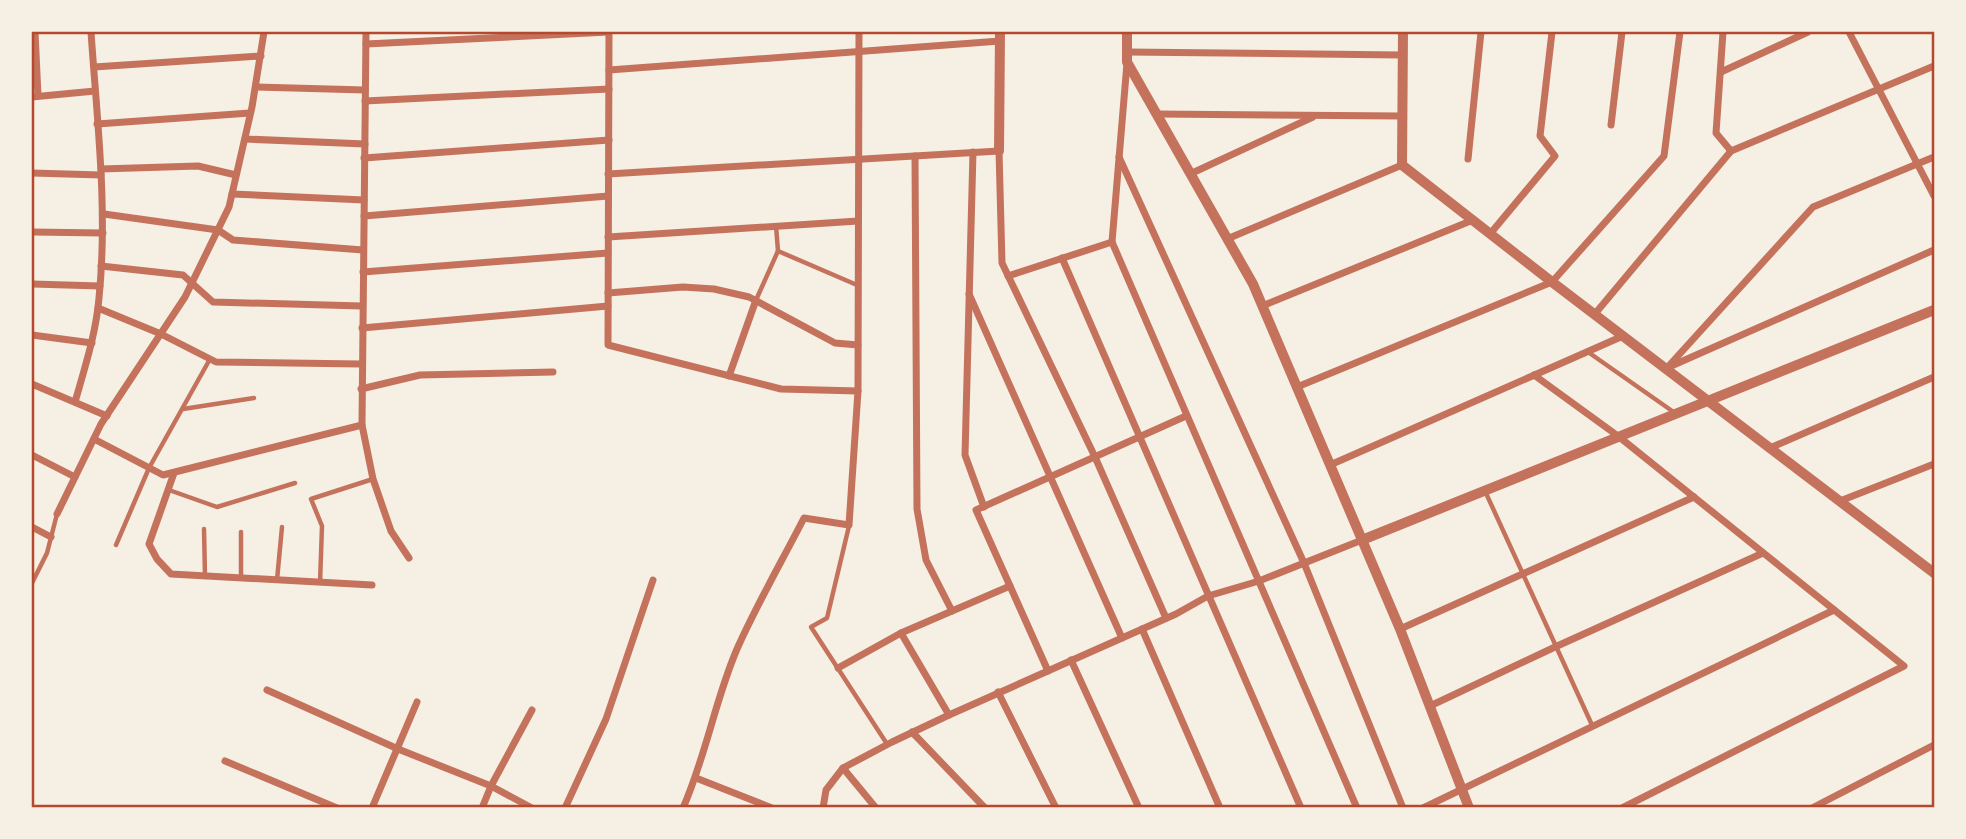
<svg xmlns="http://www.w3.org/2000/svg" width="1966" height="839" viewBox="0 0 1966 839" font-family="Cabin,sans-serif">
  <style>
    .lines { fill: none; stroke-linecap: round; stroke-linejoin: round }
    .service { stroke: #c5725c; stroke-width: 4.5 }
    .minor { stroke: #c5725c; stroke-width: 7 }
    .tertiary { stroke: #c5725c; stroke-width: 10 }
    .neatline { fill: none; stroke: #b5482f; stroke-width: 2.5 }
  </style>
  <rect width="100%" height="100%" fill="#f6efe4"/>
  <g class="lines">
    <g class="service">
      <polyline points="778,251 857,285"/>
      <polyline points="756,300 778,251 776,226"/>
      <polyline points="1588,352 1675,413"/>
      <polyline points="183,409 254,398"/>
      <polyline points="169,490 217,507 295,483"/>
      <polyline points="1485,491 1592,725"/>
      <polyline points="849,526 827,618 811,627 887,744"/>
      <polyline points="204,529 205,577"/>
      <polyline points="241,532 241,578"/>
      <polyline points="116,545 149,468 210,359"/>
      <polyline points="277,580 282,527"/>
      <polyline points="32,583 47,553 57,514"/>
      <polyline points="320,583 322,526 311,499 373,479"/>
    </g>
    <g class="minor">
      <polyline points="35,32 38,96"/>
      <polyline points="366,32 362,425 373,479 391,531 409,558"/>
      <polyline points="609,32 608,345 781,389 858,391"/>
      <polyline points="1723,32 1716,133 1731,151 1934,66"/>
      <polyline points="1849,32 1934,196"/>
      <polyline points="366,44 609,32"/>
      <polyline points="1127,52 1402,55"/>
      <polyline points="1127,63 1112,242 1357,808"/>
      <polyline points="94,67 261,56"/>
      <polyline points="609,70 1000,41"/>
      <polyline points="1721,72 1808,32"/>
      <polyline points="256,87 365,90"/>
      <polyline points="32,97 95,91"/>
      <polyline points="365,101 609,89"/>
      <polyline points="1156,114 1402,116"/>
      <polyline points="97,124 250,113"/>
      <polyline points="1611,125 1622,32"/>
      <polyline points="245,139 365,144"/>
      <polyline points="973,152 965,455 984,507"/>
      <polyline points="915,156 917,509 926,560 952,611"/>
      <polyline points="1119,157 1304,563 1403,808"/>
      <polyline points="364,158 609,140"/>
      <polyline points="1468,159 1481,32"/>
      <polyline points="101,169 198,166 236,175"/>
      <polyline points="32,173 101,175"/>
      <polyline points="608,174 999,151 1002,263 1095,457 1166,618"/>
      <polyline points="1190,174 1313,117"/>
      <polyline points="232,194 364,200"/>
      <polyline points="104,214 218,230 233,240 363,250"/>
      <polyline points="364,216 608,196"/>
      <polyline points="32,232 103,233"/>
      <polyline points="1490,234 1555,156 1540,136 1552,32"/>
      <polyline points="608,237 858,221"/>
      <polyline points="1227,239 1402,165"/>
      <polyline points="1062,258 1301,808"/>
      <polyline points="101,266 183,275 213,302 362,306"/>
      <polyline points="363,272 608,253"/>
      <polyline points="1008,276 1112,242"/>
      <polyline points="32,284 100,286"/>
      <polyline points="608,293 683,287 714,289 749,297 835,343 858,345"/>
      <polyline points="969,294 1122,638"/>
      <polyline points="1262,306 1473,220"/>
      <polyline points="98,308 161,334 216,362 361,364"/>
      <polyline points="1594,315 1731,151"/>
      <polyline points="362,328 608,306"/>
      <polyline points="32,335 92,343"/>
      <polyline points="1669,367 1934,250"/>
      <polyline points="1666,369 1813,207 1934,157"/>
      <polyline points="1534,375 1618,436 1904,666 1622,808"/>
      <polyline points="729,376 756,300"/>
      <polyline points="32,384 107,416"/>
      <polyline points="1297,387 1552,282 1664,156 1680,32"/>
      <polyline points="361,389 420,375 553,372"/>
      <path d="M75,402C85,367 96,333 99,298C108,209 97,120 91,32"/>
      <polyline points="94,439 163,475 362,425"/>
      <polyline points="1770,448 1934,377"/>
      <polyline points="32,455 75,477"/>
      <polyline points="1330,465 1623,336"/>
      <polyline points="174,473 149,544 157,559 171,574 372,585"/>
      <polyline points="1840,501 1934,464"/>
      <polyline points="57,514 101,424 185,297 229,207 252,107 264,32"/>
      <polyline points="32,527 51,537"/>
      <polyline points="1142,629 1220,808"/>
      <polyline points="1400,629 1694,497"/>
      <polyline points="901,633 949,715"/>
      <polyline points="1071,660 1139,808"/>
      <polyline points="838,668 901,633 1010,586"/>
      <polyline points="1048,671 976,510 1186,416"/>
      <polyline points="267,690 398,749 491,786 532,808"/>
      <polyline points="998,692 1056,808"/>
      <polyline points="1430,706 1555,647 1763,553"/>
      <polyline points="912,732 985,808"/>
      <polyline points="225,761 337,808"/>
      <polyline points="843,768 876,808"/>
      <polyline points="696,778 772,808"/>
      <polyline points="372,808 417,702"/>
      <polyline points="482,808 491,786 532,710"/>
      <polyline points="565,808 606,719 653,580"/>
      <path d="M683,808C706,756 715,700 737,649C757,604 782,561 804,518L849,525L858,391L859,32"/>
      <polyline points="823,808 826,790 843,768 892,742 949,715 1176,614 1208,596 1259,581 1362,540"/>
      <polyline points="1423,808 1834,610"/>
      <polyline points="1812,808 1934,745"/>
    </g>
    <g class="tertiary">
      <polyline points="1127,32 1127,62 1253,284 1400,629 1469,808"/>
      <polyline points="1403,32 1402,165 1552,282 1934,573"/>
      <polyline points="999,151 1000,32"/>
      <polyline points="1362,540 1934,310"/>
    </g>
  </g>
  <rect width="1966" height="839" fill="none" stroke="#f6efe4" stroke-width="66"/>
  <rect x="33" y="33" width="1900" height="773" class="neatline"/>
</svg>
